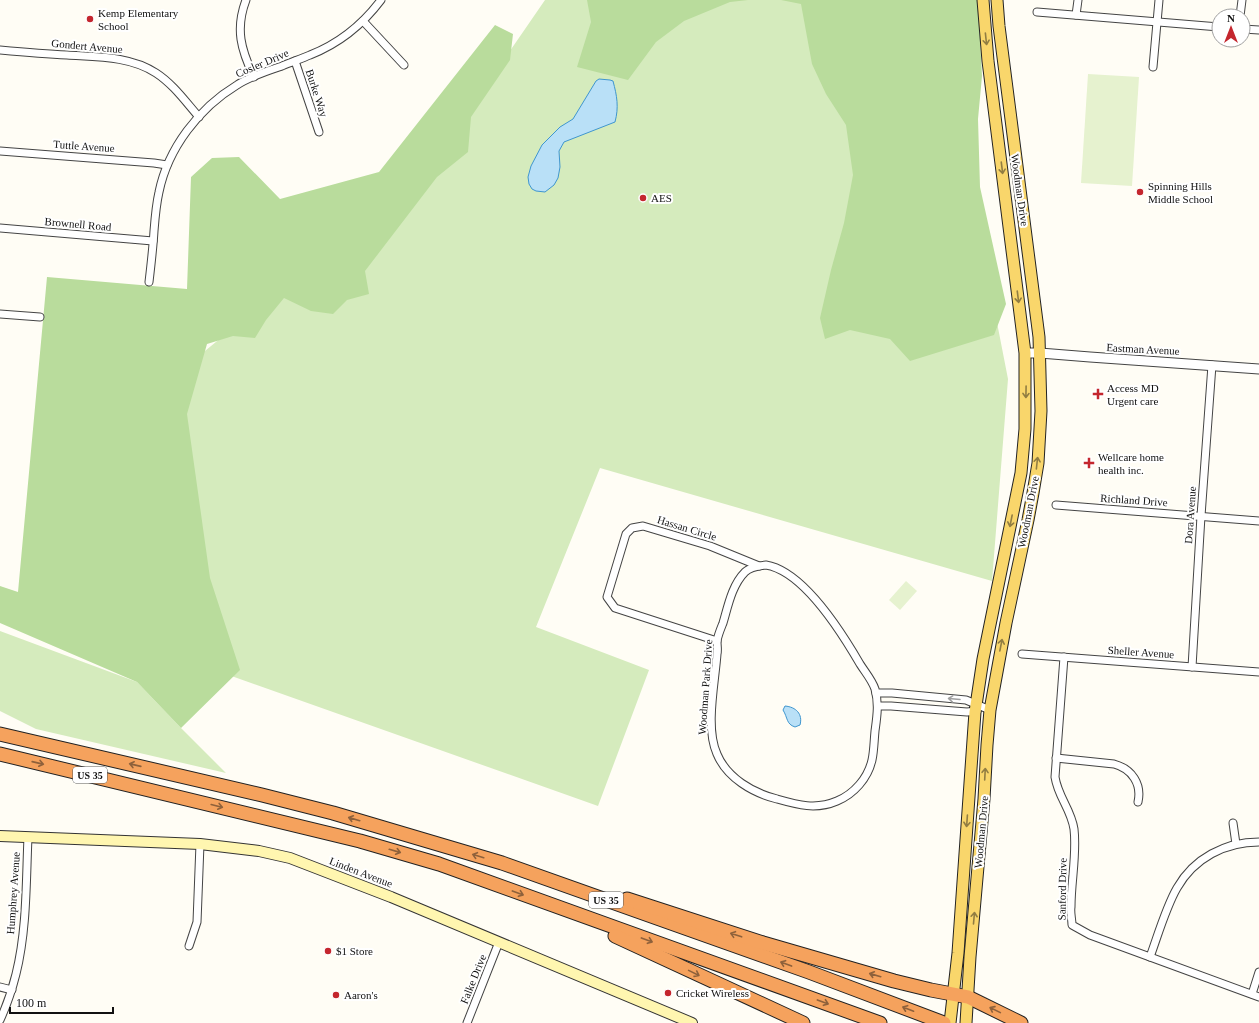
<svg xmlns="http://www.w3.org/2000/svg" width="1259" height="1023" viewBox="0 0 1259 1023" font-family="'Times New Roman',serif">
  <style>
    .green { fill: #d5ebbd }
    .forest { fill: #b9dc9c }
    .pitch { fill: #e6f2cf }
    .water { fill: #b9e0f7; stroke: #3f96cf }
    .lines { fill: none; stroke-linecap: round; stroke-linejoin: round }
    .minor-casing { stroke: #444; stroke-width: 9 }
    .tertiary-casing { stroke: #444; stroke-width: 11 }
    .secondary-casing { stroke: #333; stroke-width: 12 }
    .primary-casing { stroke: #222; stroke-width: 13 }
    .motorway-casing { stroke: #222; stroke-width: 15 }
    .minor { stroke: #fff; stroke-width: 7 }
    .tertiary { stroke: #fff; stroke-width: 9 }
    .secondary { stroke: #fff6b0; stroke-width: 10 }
    .primary { stroke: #f9d66b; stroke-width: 11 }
    .motorway { stroke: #f5a25d; stroke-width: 13 }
    .oneway { stroke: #917d42 }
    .oneway2 { stroke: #a0a0a0 }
    .oneway3 { stroke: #8e613b }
    .poi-dot { fill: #c4262e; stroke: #fff; stroke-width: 1.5 }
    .labels { text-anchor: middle; stroke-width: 4; stroke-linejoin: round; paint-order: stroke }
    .shield { fill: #fff; stroke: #585858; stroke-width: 1 }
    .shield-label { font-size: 10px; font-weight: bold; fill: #111 }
    .poi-label { font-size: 11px; fill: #111; stroke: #fff; text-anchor: start }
    .street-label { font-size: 11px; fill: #111; stroke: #fff }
  </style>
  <rect width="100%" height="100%" fill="#fffdf5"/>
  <g class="green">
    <polygon points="545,0 967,0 963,148 1008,379 992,581 600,468 536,627 649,670 598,806 223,673 177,411 194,360 432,164"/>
    <polygon points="0,631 137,682 181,728 226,773 36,729 0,711"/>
  </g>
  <g class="forest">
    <polygon points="587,0 748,0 730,2 684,21 656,42 628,80 577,67 591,22"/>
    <polygon points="781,0 978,0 982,76 978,119 980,187 1006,304 994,335 910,361 890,339 850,330 825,339 820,318 831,270 844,223 853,175 846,125 826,94 812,64 801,4"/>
    <polygon points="495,25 513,34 510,60 471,117 468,152 437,177 365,271 369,294 347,300 333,314 311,311 284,298 266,320 255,338 233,336 207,344 187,414 210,578 240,670 181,728 137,682 0,623 0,586 18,592 47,277 187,289 191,177 212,158 239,157 280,199 379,172"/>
  </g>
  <g class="pitch">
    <polygon points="1088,74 1139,77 1132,186 1081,183"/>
    <polygon points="906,581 917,591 900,610 889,600"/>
  </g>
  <g class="water">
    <path d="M599,79L610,80L613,81C617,96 619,107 615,122L564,142L559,151L560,167L558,178L554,185L545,192L536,191L532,189L529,184L528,177L531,166L542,145L560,127L573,119L596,81Z"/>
    <path d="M785,706C796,707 803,714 800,725L795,727C786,724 788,718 783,710Z"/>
  </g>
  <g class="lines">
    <defs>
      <g id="minor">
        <path d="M246,0C235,29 241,50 254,77"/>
        <polyline points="1037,12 1219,27"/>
        <polyline points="1076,15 1078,0"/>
        <polyline points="1240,16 1242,0"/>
        <polyline points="363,21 404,65"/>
        <polyline points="1243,29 1259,30"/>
        <path d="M0,50C22,52 45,54 67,55C97,57 130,56 156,73C173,84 185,101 199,117"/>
        <polyline points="295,61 319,132"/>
        <polyline points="1153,67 1159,0"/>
        <polyline points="0,151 154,163 167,165"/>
        <polyline points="0,228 153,241"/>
        <path d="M149,282C151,265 153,248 154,231C155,218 156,205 159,192C168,148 199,108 237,85C251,76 267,71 282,66C291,62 301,59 310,55C338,44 363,24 381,0"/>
        <polyline points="0,314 40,317"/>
        <polyline points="1056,505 1259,521"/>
        <path d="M766,565C803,571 842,633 860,664C865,672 872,680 875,689C879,704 877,716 875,731C874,741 874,751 872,760C868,778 854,794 837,801C816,810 798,805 777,799C753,793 727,778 717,754C705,728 715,683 717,654C718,650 717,646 717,641C718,635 721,628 723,623C728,606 732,585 745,572C750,567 758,566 766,565Z"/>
        <polyline points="717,641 615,608 607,597 626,534 632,528 643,526 710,546 759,566"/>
        <polyline points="1022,654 1259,672"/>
        <path d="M1064,657L1055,777C1058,797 1071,809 1074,829C1077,854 1071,881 1071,907C1070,913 1072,919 1072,925L1090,935L1259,997"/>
        <polyline points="1192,667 1201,516 1212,365"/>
        <polyline points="876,693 892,693 966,700 990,710"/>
        <polyline points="878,706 891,706 967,712 977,711"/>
        <path d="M1056,758L1114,764C1132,769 1142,784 1138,802"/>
        <polyline points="1233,823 1236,844"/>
        <polyline points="189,946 197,922 200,844"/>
        <path d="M1150,957C1158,935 1166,907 1177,888C1194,858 1225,842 1259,842"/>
        <polyline points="0,987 12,990"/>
        <polyline points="1252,994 1259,972"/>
        <path d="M0,1020C7,1005 12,990 16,974C27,930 26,882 28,837"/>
        <polyline points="467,1023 499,942"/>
      </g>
      <polyline id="tertiary" points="1025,353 1040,353 1090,357 1259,369"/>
      <polyline id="secondary" points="0,836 200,844 259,851 290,858 391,897 692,1023"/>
      <g id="primary">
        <polyline points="950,1023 958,953 975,712 983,659 1021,473 1025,429 1025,353 988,61 983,0"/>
        <polyline points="966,1023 970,957 984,799 987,745 990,710 1006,623 1028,520 1033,493 1038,463 1041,411 1039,337 999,26 997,0"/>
      </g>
      <g id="motorway">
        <polyline points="0,734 262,795 333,813 502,863 809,972 944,1023"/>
        <polyline points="0,754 360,841 439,864 880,1023"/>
        <polyline points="627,899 763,943 894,981 931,990 968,997 1021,1023"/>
        <polyline points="615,936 803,1023"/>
      </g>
    </defs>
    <use href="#minor" class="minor-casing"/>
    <use href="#tertiary" class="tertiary-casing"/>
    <use href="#secondary" class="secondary-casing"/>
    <use href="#primary" class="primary-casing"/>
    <use href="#motorway" class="motorway-casing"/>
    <use href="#minor" class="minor"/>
    <use href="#tertiary" class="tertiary"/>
    <use href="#secondary" class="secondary"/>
    <use href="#primary" class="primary"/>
    <use href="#motorway" class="motorway"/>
  </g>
  <defs><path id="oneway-shaft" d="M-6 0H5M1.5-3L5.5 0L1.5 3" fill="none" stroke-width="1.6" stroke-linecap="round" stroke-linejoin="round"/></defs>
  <g class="oneway">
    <use href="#oneway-shaft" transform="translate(986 39) rotate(84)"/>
    <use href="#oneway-shaft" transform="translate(1002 168) rotate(83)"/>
    <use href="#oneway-shaft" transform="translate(1018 297) rotate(83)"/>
    <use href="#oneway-shaft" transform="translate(1026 392) rotate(91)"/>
    <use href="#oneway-shaft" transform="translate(1037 463) rotate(-84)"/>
    <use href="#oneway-shaft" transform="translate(1011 521) rotate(101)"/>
    <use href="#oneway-shaft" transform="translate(1001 645) rotate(-79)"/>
    <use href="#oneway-shaft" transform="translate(985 774) rotate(-87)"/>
    <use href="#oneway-shaft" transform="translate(967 821) rotate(94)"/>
    <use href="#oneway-shaft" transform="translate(974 918) rotate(-85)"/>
  </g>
  <use class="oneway2" href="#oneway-shaft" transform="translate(954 699) rotate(-175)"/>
  <g class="oneway3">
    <use href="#oneway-shaft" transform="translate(38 763) rotate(13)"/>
    <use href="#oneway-shaft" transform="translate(135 765) rotate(-167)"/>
    <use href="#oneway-shaft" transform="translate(217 806) rotate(14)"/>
    <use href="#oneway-shaft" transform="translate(354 819) rotate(-164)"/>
    <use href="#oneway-shaft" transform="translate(395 851) rotate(16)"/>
    <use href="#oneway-shaft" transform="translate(478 856) rotate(-163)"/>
    <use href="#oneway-shaft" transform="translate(518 893) rotate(20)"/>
    <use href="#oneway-shaft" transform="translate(736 935) rotate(-162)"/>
    <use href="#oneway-shaft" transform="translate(647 940) rotate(20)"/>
    <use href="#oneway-shaft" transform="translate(786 964) rotate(-160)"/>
    <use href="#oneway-shaft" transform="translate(694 973) rotate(26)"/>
    <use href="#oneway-shaft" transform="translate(875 975) rotate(-164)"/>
    <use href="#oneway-shaft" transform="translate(823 1002) rotate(20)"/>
    <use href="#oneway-shaft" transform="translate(908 1009) rotate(-159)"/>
    <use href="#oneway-shaft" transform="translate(995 1010) rotate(-154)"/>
  </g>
  <g class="poi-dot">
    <circle cx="90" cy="19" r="4"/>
    <circle cx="1140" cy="192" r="4"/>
    <circle cx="643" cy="198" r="4"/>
    <path d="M1096 388h4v4h4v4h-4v4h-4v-4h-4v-4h4z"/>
    <path d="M1087 457h4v4h4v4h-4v4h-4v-4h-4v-4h4z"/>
    <circle cx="328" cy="951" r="4"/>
    <circle cx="668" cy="993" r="4"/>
    <circle cx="336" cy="995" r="4"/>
  </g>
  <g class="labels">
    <g class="shield">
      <rect x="73" y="767" width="34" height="16" rx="3"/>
      <rect x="589" y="892" width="34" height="16" rx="3"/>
    </g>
    <g class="shield-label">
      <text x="90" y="779">US 35</text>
      <text x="606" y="904">US 35</text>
    </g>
    <g class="poi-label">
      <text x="98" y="17">Kemp Elementary<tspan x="98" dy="13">School</tspan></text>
      <text x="1148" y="190">Spinning Hills<tspan x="1148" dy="13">Middle School</tspan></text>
      <text x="651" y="202">AES</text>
      <text x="1107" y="392">Access MD<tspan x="1107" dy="13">Urgent care</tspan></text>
      <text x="1098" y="461">Wellcare home<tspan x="1098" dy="13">health inc.</tspan></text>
      <text x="336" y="955">$1 Store</text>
      <text x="676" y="997">Cricket Wireless</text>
      <text x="344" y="999">Aaron's</text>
    </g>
    <g class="street-label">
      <text transform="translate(87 46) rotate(5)" y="4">Gondert Avenue</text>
      <text transform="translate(262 63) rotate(-23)" y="4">Cosler Drive</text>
      <text transform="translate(317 93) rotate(72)" y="4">Burke Way</text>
      <text transform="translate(84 146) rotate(4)" y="4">Tuttle Avenue</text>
      <text transform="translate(1020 190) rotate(82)" y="4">Woodman Drive</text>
      <text transform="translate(78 224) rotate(5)" y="4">Brownell Road</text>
      <text transform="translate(1143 349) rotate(3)" y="4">Eastman Avenue</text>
      <text transform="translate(1134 500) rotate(4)" y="4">Richland Drive</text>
      <text transform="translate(1028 512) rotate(-79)" y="4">Woodman Drive</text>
      <text transform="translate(1190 515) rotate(-86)" y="4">Dora Avenue</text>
      <text transform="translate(687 528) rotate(17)" y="4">Hassan Circle</text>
      <text transform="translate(1141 652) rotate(4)" y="4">Sheller Avenue</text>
      <text transform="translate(705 687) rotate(-86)" y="4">Woodman Park Drive</text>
      <text transform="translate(981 832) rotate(-85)" y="4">Woodman Drive</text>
      <text transform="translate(361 872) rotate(21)" y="4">Linden Avenue</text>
      <text transform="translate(1062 889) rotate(-89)" y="4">Sanford Drive</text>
      <text transform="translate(13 893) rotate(-86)" y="4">Humphrey Avenue</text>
      <text transform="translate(473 979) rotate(-68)" y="4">Falke Drive</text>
    </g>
  </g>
  <g transform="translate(1231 28)"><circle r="19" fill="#ffffff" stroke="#a0a0a0"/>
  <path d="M0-3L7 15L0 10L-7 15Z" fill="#c4262e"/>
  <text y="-6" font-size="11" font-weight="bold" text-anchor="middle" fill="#111111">N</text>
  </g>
  <path d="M10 1007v6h103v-6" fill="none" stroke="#111111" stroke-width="2"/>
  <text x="16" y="1007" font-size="12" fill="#111111" stroke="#ffffff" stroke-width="3" paint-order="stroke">100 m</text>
</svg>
